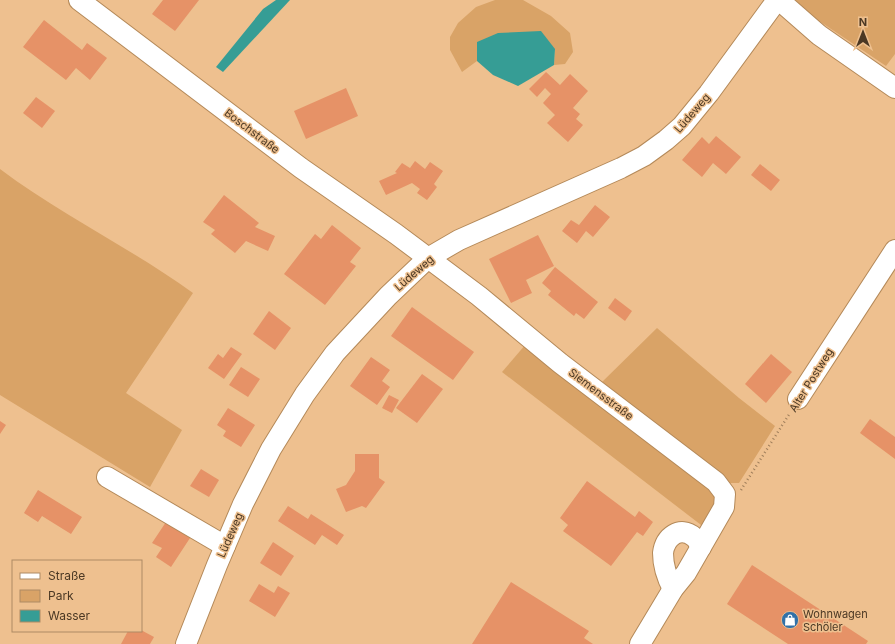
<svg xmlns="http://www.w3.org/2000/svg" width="895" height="644" viewBox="0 0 895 644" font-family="Inter,sans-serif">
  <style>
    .green { fill: #d9a367 }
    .water { fill: #369d95 }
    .building { fill: #e69267 }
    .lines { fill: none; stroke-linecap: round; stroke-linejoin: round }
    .minor-casing { stroke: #b48959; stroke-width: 22 }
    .path { stroke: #9f7e5b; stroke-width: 2.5; stroke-dasharray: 1 3; stroke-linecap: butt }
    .minor { stroke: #fff; stroke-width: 20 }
    .labels { text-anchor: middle; stroke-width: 3; stroke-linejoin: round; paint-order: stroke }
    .street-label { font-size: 11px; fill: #4b3824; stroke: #eec08f }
    .poi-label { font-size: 11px; fill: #4b3824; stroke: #eec08f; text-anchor: start }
  </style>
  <rect width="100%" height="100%" fill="#eec08f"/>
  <g class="green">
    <polygon points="495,0 523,0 551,16 570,33 573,52 565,64 554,65 555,49 477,42 477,61 462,72 450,50 450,37 458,23 476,7"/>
    <polygon points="791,0 895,0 895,54 886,66 791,2"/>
    <path d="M0,169C61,215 131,248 193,293L126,393L182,430L150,487L0,395Z"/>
    <polygon points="657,328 739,398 775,426 739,483 726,483 715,468 601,383"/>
    <polygon points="526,344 697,473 718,498 705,528 502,372"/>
  </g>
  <g class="water">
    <polygon points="276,0 290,0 223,72 216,67 263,9"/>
    <polygon points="541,31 555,49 554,65 518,86 493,75 477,61 477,42 498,33"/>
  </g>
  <g class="building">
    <polygon points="163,0 199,0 175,31 152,14"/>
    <polygon points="44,20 82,50 87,43 107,58 90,80 76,68 66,80 23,47"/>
    <polygon points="546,72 560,85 570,74 588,91 573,108 580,114 576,119 583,125 568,142 547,123 555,115 543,103 551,94 545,88 537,97 529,89"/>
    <polygon points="346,88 358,116 306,139 294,111"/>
    <polygon points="36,97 55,111 42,128 23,113"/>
    <polygon points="716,136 741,157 726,174 713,163 702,177 682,160 702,137 709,144"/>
    <polygon points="415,161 425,169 430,162 443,171 434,184 437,187 427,200 417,193 420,189 412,183 386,195 379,181 397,173 395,172 402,163 410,168"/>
    <polygon points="760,164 780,180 771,191 751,175"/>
    <polygon points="224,195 259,223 255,227 275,236 268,251 246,241 235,253 211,234 215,230 203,222"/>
    <polygon points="595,205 610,217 593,237 586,231 577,243 562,231 571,220 579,225"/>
    <polygon points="332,225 361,248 350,262 356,266 325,305 284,274 315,234 321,239"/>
    <polygon points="538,235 554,266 526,280 532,293 511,303 489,259"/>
    <polygon points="555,267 598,302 584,319 576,313 574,316 548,295 551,291 542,283"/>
    <polygon points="615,298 632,311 625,321 608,308"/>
    <polygon points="412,307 474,352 453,380 391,336"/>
    <polygon points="269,311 291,328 275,350 253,334"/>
    <polygon points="231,347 242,354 224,379 208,368 218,354 223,358"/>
    <polygon points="771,354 792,372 766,403 745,384"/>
    <polygon points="371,357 390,370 382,381 390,387 377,405 350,386"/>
    <polygon points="241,367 260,379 248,397 229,385"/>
    <polygon points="422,374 443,389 417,423 396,408"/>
    <polygon points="389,395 399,400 392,413 382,408"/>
    <polygon points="228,408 255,425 241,447 223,436 226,431 217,425"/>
    <polygon points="870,419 895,437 895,459 860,433"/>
    <polygon points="0,421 6,425 0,434"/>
    <polygon points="355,454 379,454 379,478 385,482 366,508 362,506 346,512 336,489 346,485 355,471"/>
    <polygon points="201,469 219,480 209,497 190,486"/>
    <polygon points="587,481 635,517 639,511 653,522 643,536 637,532 611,566 563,531 568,525 560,518"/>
    <polygon points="38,490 82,517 71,534 42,516 38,522 24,513"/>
    <polygon points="288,506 308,519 311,514 344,535 337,545 322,535 315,545 278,521"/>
    <polygon points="166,522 190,538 171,567 156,557 162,548 152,543"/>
    <polygon points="273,542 294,556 281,576 260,563"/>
    <polygon points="752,565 868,641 866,644 788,644 727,604"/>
    <polygon points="511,582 589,631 584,638 593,644 472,644"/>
    <polygon points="259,584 274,593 278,586 290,593 275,617 249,601"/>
    <polygon points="141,630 154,637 150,644 121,644 128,631"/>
  </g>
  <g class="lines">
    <defs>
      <g id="minor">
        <polyline points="79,0 301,168 396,234 479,296 560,363 716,482 725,494 724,507 686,573 673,589 640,644"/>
        <polyline points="779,0 819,35 895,88"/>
        <polyline points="798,399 895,250"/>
        <polyline points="107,477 225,546"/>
        <path d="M673,589C667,578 663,566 663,553C665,537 680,525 694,537C697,539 699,544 701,547"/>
        <polyline points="186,644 217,565 243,504 271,449 305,394 335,353 388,296 428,258 459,240 621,168 644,156 666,140 682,126 709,93 777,0"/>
      </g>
    </defs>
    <use href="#minor" class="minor-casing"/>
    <polyline class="path" points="741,490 790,413"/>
    <use href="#minor" class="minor"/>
  </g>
  <defs>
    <symbol id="shop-disc" viewBox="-11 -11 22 22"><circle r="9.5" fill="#3271a8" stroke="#eec08f"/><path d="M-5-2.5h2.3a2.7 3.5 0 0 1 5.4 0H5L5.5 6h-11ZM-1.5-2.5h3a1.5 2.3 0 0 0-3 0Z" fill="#fff"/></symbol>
  </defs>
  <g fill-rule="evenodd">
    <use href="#shop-disc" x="780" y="610" width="20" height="20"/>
  </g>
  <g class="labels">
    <g class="street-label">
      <text transform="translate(692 113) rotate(-49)" y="4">Lüdeweg</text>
      <text transform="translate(252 131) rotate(37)" y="4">Boschstraße</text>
      <text transform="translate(414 273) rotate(-41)" y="4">Lüdeweg</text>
      <text transform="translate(811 380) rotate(-58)" y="4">Alter Postweg</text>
      <text transform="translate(601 394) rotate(37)" y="4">Siemensstraße</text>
      <text transform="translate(230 535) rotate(-66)" y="4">Lüdeweg</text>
    </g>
    <g class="poi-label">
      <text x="803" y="618">Wohnwagen<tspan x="803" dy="13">Schöler</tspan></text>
    </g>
  </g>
  <rect x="12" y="560" width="130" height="72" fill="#eec08f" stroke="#ad8a64"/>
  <rect x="20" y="573" width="20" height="6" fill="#ffffff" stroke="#ad8a64"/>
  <text x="48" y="580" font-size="12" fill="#4b3824">Straße</text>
  <rect x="20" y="590" width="20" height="12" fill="#d9a367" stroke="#ad8a64"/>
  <text x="48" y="600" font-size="12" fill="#4b3824">Park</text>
  <rect x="20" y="610" width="20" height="12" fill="#369d95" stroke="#ad8a64"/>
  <text x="48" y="620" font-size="12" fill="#4b3824">Wasser</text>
  <g transform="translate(863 32)" stroke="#eec08f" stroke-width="3" paint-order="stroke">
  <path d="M0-3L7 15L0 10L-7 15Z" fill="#4b3824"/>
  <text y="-6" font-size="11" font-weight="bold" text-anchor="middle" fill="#4b3824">N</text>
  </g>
</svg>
